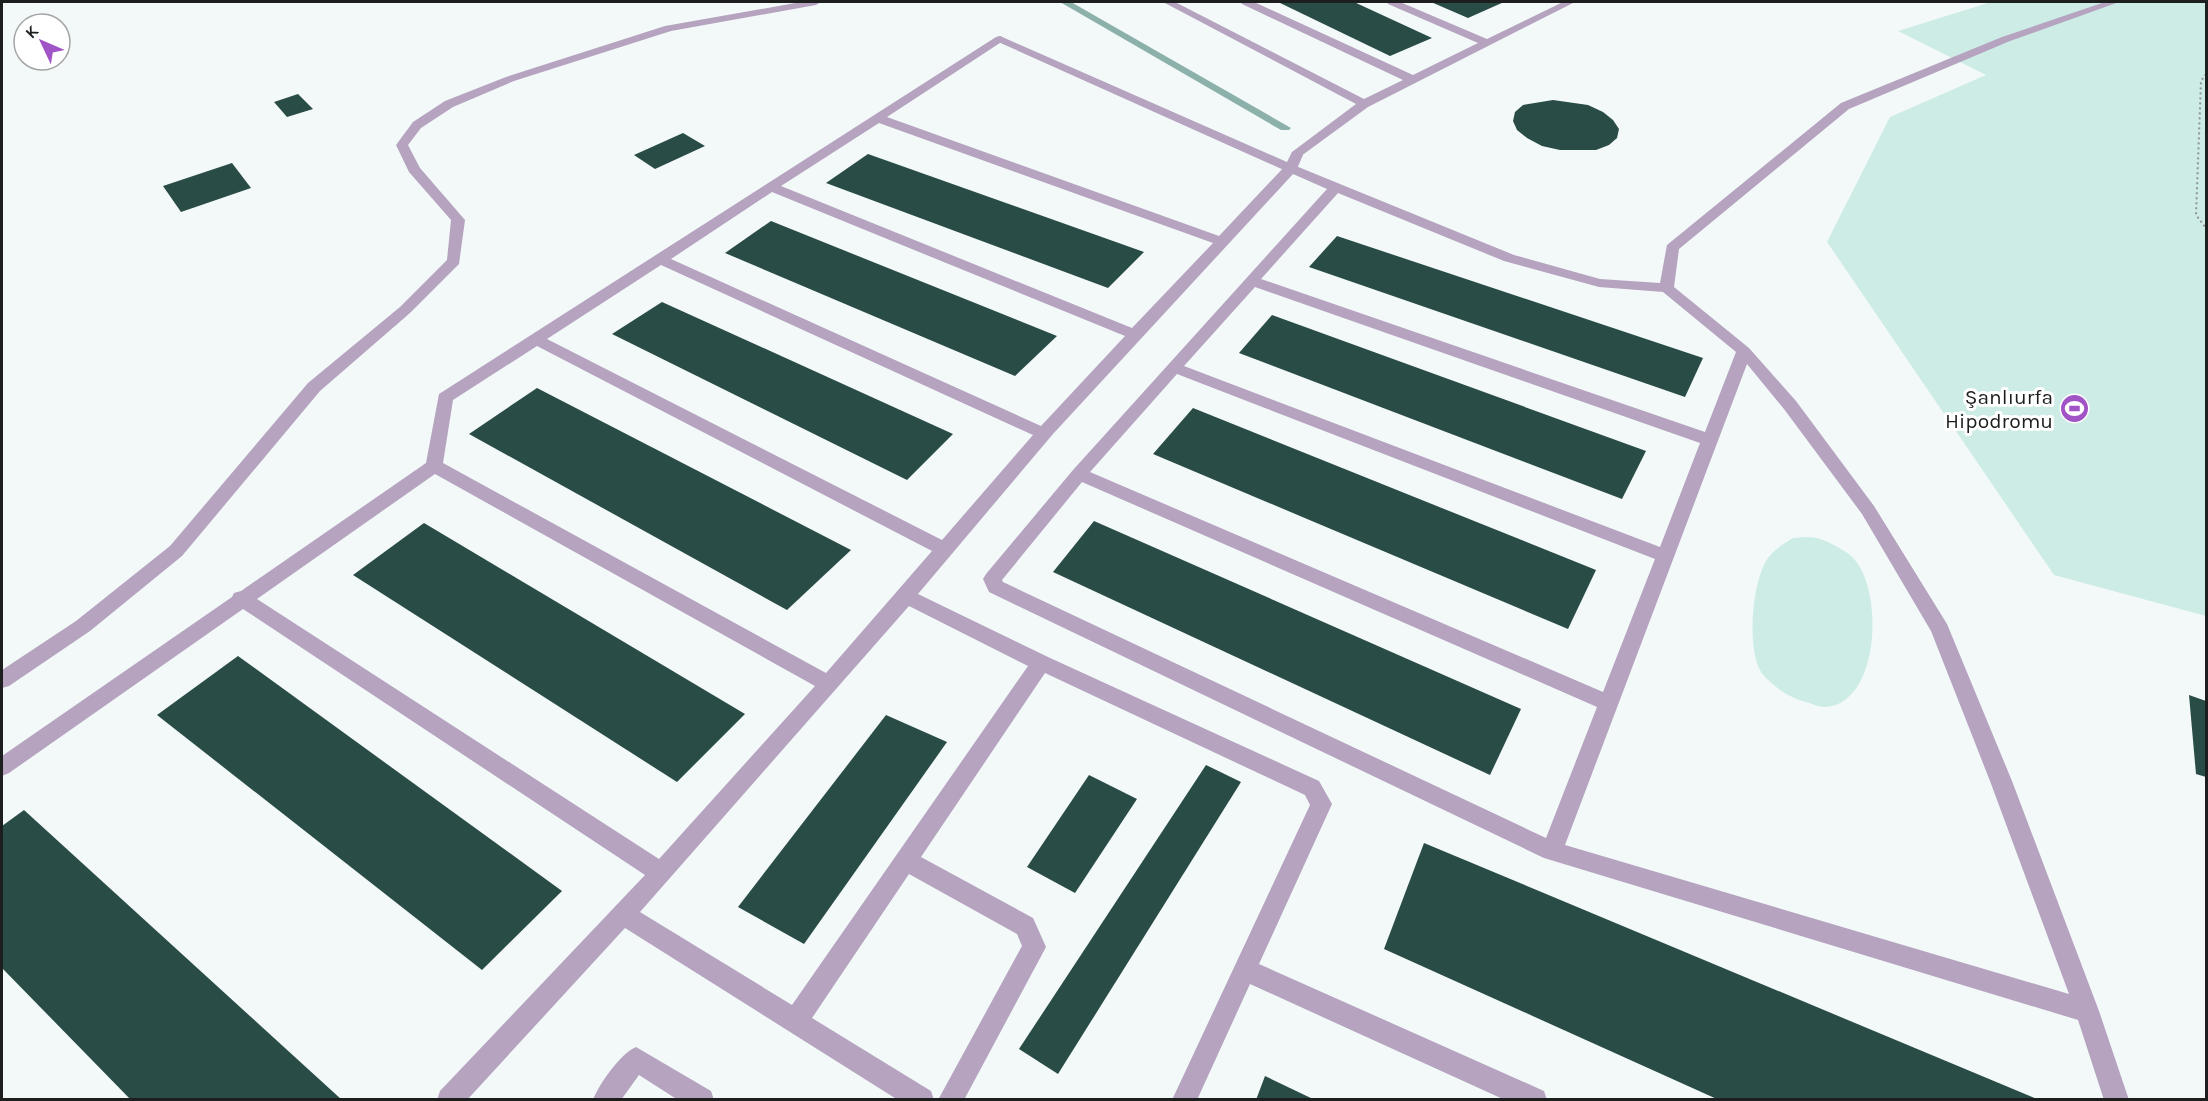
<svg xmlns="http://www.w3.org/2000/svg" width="2208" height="1101" viewBox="0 0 2208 1101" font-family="Karla,sans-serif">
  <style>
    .green { fill: #cdece6 }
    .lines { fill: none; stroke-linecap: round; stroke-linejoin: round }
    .stream { fill: #8cb1aa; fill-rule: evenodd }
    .building { fill: #294c46 }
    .path { stroke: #8f9493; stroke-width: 2; stroke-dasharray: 2 3; stroke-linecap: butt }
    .service { fill: #b5a3c0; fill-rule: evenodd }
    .minor { fill: #b5a3c0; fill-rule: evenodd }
    .labels { text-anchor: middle; stroke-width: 6; stroke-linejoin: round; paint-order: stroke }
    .poi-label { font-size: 21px; fill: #1c1f1e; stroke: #fff; text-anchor: end }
  </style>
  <rect width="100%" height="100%" fill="#f3f9f8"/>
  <g class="green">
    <polygon points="1991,2 2206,2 2206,616 2054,575 1827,242 1890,117 1986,75 1898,31"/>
    <path d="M1793,538C1801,538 1812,536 1820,539C1829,542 1845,550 1852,557C1885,588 1880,706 1824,707C1818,707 1811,703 1806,702C1788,697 1777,689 1764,676C1745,655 1752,580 1768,558C1775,549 1783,544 1793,538Z"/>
  </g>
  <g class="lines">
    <polygon class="stream" points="1060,2 1071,2 1291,128 1289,130 1281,130"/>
  </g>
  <g class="building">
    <polygon points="1278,2 1354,2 1432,38 1390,56"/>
    <polygon points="1431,2 1504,2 1468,18"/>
    <polygon points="298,94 313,109 287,117 274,102"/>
    <polygon points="1553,100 1588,105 1603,112 1613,120 1619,129 1617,138 1609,145 1596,150 1560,150 1542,146 1527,138 1517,130 1513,121 1515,112 1523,105"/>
    <polygon points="683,133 705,146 655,169 634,155"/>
    <polygon points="868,154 1144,252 1108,288 826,183"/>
    <polygon points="232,163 251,188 181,212 163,186"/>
    <polygon points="771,221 1057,336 1015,376 725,253"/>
    <polygon points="1337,236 1703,358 1685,397 1309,267"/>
    <polygon points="662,302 953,434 907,480 612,334"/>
    <polygon points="1272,315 1646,451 1622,499 1239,353"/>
    <polygon points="537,388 851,550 787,610 469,434"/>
    <polygon points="1193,408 1596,570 1568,629 1153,454"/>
    <polygon points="1094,521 1521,709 1490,775 1053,572"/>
    <polygon points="424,523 745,714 677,782 353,575"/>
    <polygon points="238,656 562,891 482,970 157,715"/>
    <polygon points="2189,695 2206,701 2206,777 2196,774"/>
    <polygon points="886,715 947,742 804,944 738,907"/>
    <polygon points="1206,765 1241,782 1058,1074 1019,1049"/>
    <polygon points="1089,775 1137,799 1075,893 1027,867"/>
    <polygon points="24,810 342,1100 131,1100 2,968 2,826"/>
    <polygon points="1424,843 2037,1099 2037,1100 1719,1100 1384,949"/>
    <polygon points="1265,1076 1315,1100 1256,1100"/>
  </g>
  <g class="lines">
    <polyline class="path" points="2206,74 2201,81 2196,215 2206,228"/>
    <g class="service">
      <polygon points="801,2 821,2 816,5 671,31 514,81 453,107 421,128 408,145 420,168 465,220 459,264 410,313 320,391 182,556 90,631 9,686 2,688 2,670 76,621 170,546 308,383 400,307 447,260 451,220 409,172 396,145 413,122 445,101 506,77 665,26"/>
      <polygon points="1163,2 1175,2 1364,99 1403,80 1242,4 1241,2 1254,2 1413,75 1478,43 1388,4 1387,2 1400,2 1487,39 1563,2 1575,2 1368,107 1297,159 1291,155 1292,152 1356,104"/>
      <path d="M2105,2H2119L2010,41L1849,109L1679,249L1674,287L1749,348L1796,401L1874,506L1947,624L2012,781L2099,1011L2129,1100H2104L2078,1020L1544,858L989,592L983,579L986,574L1073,470L1327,189L1293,174L1053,434L918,594L1048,657L1319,781L1332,804L1259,964L1544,1091L1547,1100H1505L1250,984L1197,1100H1172L1310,805L1305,795L1045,673L921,857L1033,918L1046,947L964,1100H938L1022,946L1017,934L909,874L812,1018L931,1091L934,1100H898L625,928L467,1100H437L440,1091L645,875L243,609L9,773L2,776V756L232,597L234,593L241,591L426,463L439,394L996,37L1000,36L1006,39L887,117L1219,236L1286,165L1291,164L1514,255L1600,279L1660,283L1667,245L1841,103L2002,37ZM879,123L1213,243L1132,328L781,186ZM772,192L1125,336L1041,426L671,259ZM1338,193L1504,261L1599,287L1663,292L1736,352L1705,432L1261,279ZM661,265L1033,435L942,540L547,339ZM1255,287L1700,443L1660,547L1184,366ZM537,346L932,551L826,673L443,463L453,400ZM1747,364L1784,409L1862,514L1931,631L1990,781L2069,994L1565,845ZM1177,374L1655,559L1603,692L1090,472ZM435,474L815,686L659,859L257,599ZM1082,482L1597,707L1546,838L1003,582L1002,580ZM909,606L1028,666L792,1005L640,912Z"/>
      <path d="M636,1047L711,1091L714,1100H678L639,1075L621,1100H593C599,1084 621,1053 636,1047Z"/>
    </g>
    <polygon class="minor" points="1000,36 1287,162 1292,152 1297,151 1303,155 1296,171 1286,171 996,41 994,39"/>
  </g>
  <defs>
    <symbol id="stadium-disc" viewBox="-11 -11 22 22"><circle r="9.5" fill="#a054c6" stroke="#fff"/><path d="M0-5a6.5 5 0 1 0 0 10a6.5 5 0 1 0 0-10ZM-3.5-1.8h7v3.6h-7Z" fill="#fff"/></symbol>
  </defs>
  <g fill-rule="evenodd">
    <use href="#stadium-disc" x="2058" y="392" width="33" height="33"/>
  </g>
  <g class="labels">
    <g class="poi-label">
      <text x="2053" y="404">Şanlıurfa<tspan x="2053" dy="24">Hipodromu</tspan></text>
    </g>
  </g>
  <rect width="2208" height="1101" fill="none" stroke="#1c1f1e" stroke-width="6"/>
  <g transform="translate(42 42) rotate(314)"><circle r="28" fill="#ffffff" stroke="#a4a5a5" stroke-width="1.5"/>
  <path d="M0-4.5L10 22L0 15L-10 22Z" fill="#a054c6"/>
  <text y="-9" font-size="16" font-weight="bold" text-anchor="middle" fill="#1c1f1e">K</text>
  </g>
</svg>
